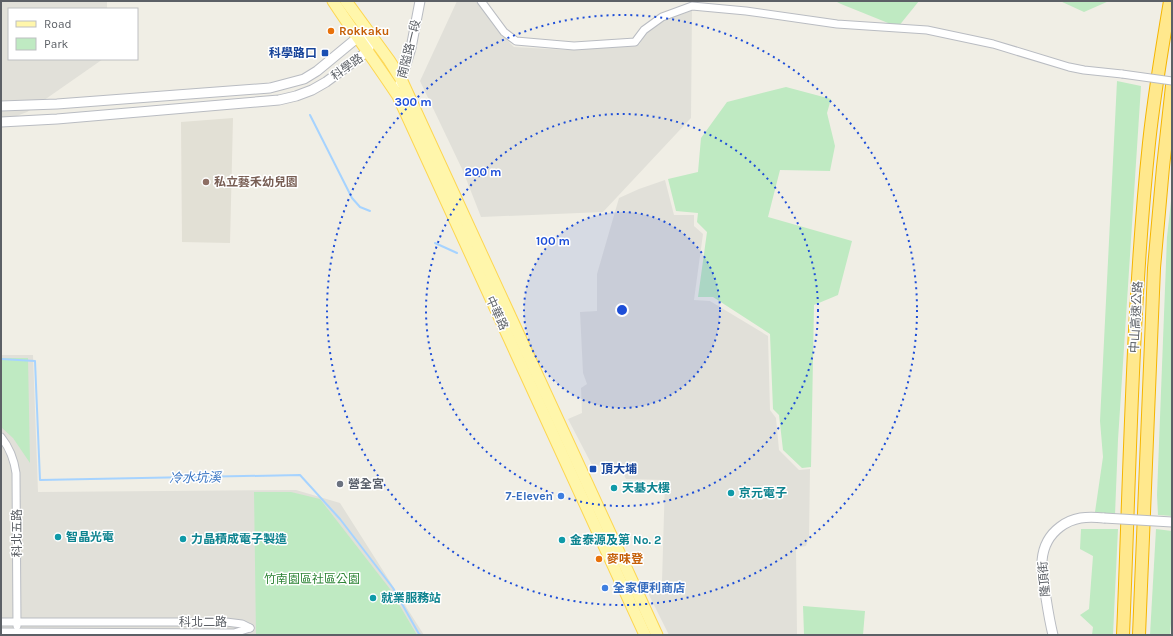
<svg xmlns="http://www.w3.org/2000/svg" width="1173" height="636" viewBox="0 0 1173 636" font-family="Karla,'Noto Sans TC',sans-serif">
  <style>
    .industrial { fill: #e1e0d9 }
    .education { fill: #e2e0d5 }
    .green { fill: #bfeac2 }
    .lines { fill: none; stroke-linecap: round; stroke-linejoin: round }
    .stream { stroke: #a6d3ff; stroke-width: 2 }
    .minor-casing { stroke: #b9bcc2; stroke-width: 9 }
    .tertiary-casing { stroke: #b9bcc2; stroke-width: 11 }
    .primary-casing { stroke: #fdd651; stroke-width: 13 }
    .motorway-casing { stroke: #f5b500; stroke-width: 14 }
    .minor { stroke: #fff; stroke-width: 7 }
    .tertiary { stroke: #fff; stroke-width: 9 }
    .primary { stroke: #fff6ab; stroke-width: 11 }
    .motorway { stroke: #ffe88d; stroke-width: 12 }
    .minor-bridge-casing { stroke: #b9bcc2; stroke-width: 9; stroke-linecap: butt }
    .tertiary-bridge-casing { stroke: #b9bcc2; stroke-width: 11; stroke-linecap: butt }
    .minor-bridge { stroke: #fff; stroke-width: 7 }
    .tertiary-bridge { stroke: #fff; stroke-width: 9 }
    .ring { fill: none; stroke: #1d4ed8; stroke-width: 2; stroke-dasharray: 2 4 }
    .food-dot { fill: #e8710a; stroke: #fff; stroke-width: 1.5 }
    .transit-dot { fill: #1a4fb4; stroke: #fff; stroke-width: 1.5 }
    .education-dot { fill: #8d6e63; stroke: #fff; stroke-width: 1.5 }
    .worship-dot { fill: #6b7280; stroke: #fff; stroke-width: 1.5 }
    .culture-dot { fill: #0f9aa8; stroke: #fff; stroke-width: 1.5 }
    .shop-dot { fill: #3f7fe0; stroke: #fff; stroke-width: 1.5 }
    .labels { text-anchor: middle; stroke-width: 3; stroke-linejoin: round; paint-order: stroke }
    .food-label { font-size: 12px; font-weight: bold; fill: #c56008; stroke: #fff; text-anchor: start }
    .street-label { font-size: 12px; fill: #5c6066; stroke: #fff }
    .transit-label { font-size: 12px; font-weight: bold; fill: #164399; stroke: #fff; text-anchor: end }
    .education-label { font-size: 12px; font-weight: bold; fill: #785e54; stroke: #fff; text-anchor: start }
    .worship-label { font-size: 12px; font-weight: bold; fill: #5b616d; stroke: #fff; text-anchor: start }
    .culture-label { font-size: 12px; font-weight: bold; fill: #0d838f; stroke: #fff; text-anchor: start }
    .shop-label { font-size: 12px; font-weight: bold; fill: #366cbe; stroke: #fff; text-anchor: end }
    .park-label { font-size: 12px; fill: #2e8436; stroke: #fff }
    .water-label { font-size: 13px; font-style: italic; fill: #3c77c4; stroke: #fff }
    .centre { fill: #1d4ed8; stroke: #fff; stroke-width: 2 }
    .ring-label { font-size: 12px; text-anchor: middle; font-weight: bold; fill: #1d4ed8; stroke: #fff; stroke-width: 3; stroke-linejoin: round; paint-order: stroke }
  </style>
  <rect width="100%" height="100%" fill="#f0eee5"/>
  <g class="industrial">
    <polygon points="1,1 107,1 107,9 9,9 9,59 103,59 27,112 1,122"/>
    <polygon points="457,1 476,1 498,31 514,47 567,50 639,45 647,32 662,21 692,9 691,118 603,212 481,217 463,171 420,81"/>
    <polygon points="665,180 674,215 694,215 694,226 703,234 694,300 710,301 768,336 770,410 776,418 779,450 799,470 810,469 809,537 806,546 800,547 796,546 797,635 669,635 643,583 662,582 665,480 626,479 620,467 592,465 568,419 582,413 581,388 587,384 583,373 580,312 597,311 597,274 619,198 639,189"/>
    <polygon points="1,355 33,355 38,492 296,490 340,503 424,635 1,635"/>
  </g>
  <polygon class="education" points="233,118 230,243 182,242 181,122"/>
  <g class="green">
    <polygon points="835,1 919,1 898,27 841,4"/>
    <polygon points="1060,1 1109,1 1084,12"/>
    <polygon points="1117,81 1141,86 1118,440 1115,515 1095,512 1103,457 1100,421"/>
    <polygon points="786,87 831,99 827,113 835,146 830,171 780,170 768,217 852,241 838,295 814,305 811,467 802,468 783,450 779,415 773,409 770,334 713,297 698,297 707,232 697,222 698,213 676,211 668,179 698,172 701,138 727,102"/>
    <polygon points="1172,192 1172,516 1158,515 1157,495 1167,237"/>
    <polygon points="1,358 28,358 30,463 13,438 1,427"/>
    <polygon points="254,492 291,492 320,499 390,589 417,635 256,635"/>
    <polygon points="1081,529 1118,529 1113,635 1092,635 1093,627 1080,615 1089,609 1093,556 1080,549"/>
    <polygon points="1156,529 1172,531 1172,611 1170,635 1150,635"/>
    <polygon points="803,606 865,611 863,635 816,635 804,634"/>
  </g>
  <g class="lines">
    <g class="stream">
      <polyline points="310,115 352,198 360,207 370,211"/>
      <polyline points="435,243 457,253"/>
      <polyline points="1,359 35,361 40,480 300,475 340,519 393,588 419,634 421,635"/>
    </g>
    <defs>
      <g id="minor">
        <polyline points="481,1 504,32 516,41 574,46 635,42 644,30 662,17 692,6 746,11 837,24 927,30 993,44 1069,67 1084,70 1122,74"/>
        <path d="M1,437C10,448 14,459 16,473L17,626"/>
        <polyline points="1,622 226,622 242,624 250,628"/>
        <polyline points="1,632 234,633 250,628"/>
      </g>
      <g id="tertiary">
        <polyline points="400,83 411,48 420,1"/>
        <polyline points="1,106 57,104 270,88 304,79 317,71 357,38 372,37 368,51 326,82 312,90 296,96 279,100 57,119 1,122"/>
        <path d="M1053,635C1050,623 1048,611 1046,598C1041,573 1036,545 1060,527C1073,517 1087,516 1104,518"/>
      </g>
      <g id="primary">
        <path d="M333,1C354,33 377,64 398,96L645,635"/>
        <polyline points="346,1 389,60 401,79 657,635"/>
      </g>
      <g id="motorway">
        <path d="M1123,635C1130,471 1132,307 1149,143C1154,96 1162,48 1170,1"/>
        <polyline points="1139,635 1154,268 1163,167 1172,86"/>
      </g>
    </defs>
    <use href="#minor" class="minor-casing"/>
    <use href="#tertiary" class="tertiary-casing"/>
    <use href="#primary" class="primary-casing"/>
    <use href="#motorway" class="motorway-casing"/>
    <use href="#minor" class="minor"/>
    <use href="#tertiary" class="tertiary"/>
    <use href="#primary" class="primary"/>
    <use href="#motorway" class="motorway"/>
    <defs>
      <polyline id="minor-bridge" points="1122,74 1172,81"/>
      <polyline id="tertiary-bridge" points="1104,518 1172,522"/>
    </defs>
    <use href="#minor-bridge" class="minor-bridge-casing"/>
    <use href="#tertiary-bridge" class="tertiary-bridge-casing"/>
    <use href="#minor-bridge" class="minor-bridge"/>
    <use href="#tertiary-bridge" class="tertiary-bridge"/>
  </g>
  <circle cx="622" cy="310" r="98" fill="#1d4ed8" fill-opacity=".12"/>
  <g class="ring">
    <circle cx="622" cy="310" r="98"/>
    <circle cx="622" cy="310" r="196"/>
    <circle cx="622" cy="310" r="295"/>
  </g>
  <g class="food-dot">
    <circle cx="331" cy="31" r="4"/>
    <circle cx="599" cy="559" r="4"/>
  </g>
  <g class="transit-dot">
    <rect x="321" y="49" width="8" height="8" rx="2"/>
    <rect x="589" y="465" width="8" height="8" rx="2"/>
  </g>
  <circle class="education-dot" cx="206" cy="182" r="4"/>
  <circle class="worship-dot" cx="340" cy="484" r="4"/>
  <g class="culture-dot">
    <circle cx="614" cy="488" r="4"/>
    <circle cx="731" cy="493" r="4"/>
    <circle cx="58" cy="537" r="4"/>
    <circle cx="183" cy="539" r="4"/>
    <circle cx="562" cy="540" r="4"/>
    <circle cx="373" cy="598" r="4"/>
  </g>
  <g class="shop-dot">
    <circle cx="561" cy="496" r="4"/>
    <circle cx="605" cy="588" r="4"/>
  </g>
  <g class="labels">
    <g class="food-label">
      <text x="339" y="35">Rokkaku</text>
      <text x="607" y="563">麥味登</text>
    </g>
    <g class="street-label">
      <text transform="translate(409 49) rotate(-76)" y="4">南隘路一段</text>
      <text transform="translate(347 67) rotate(-36)" y="4">科學路</text>
      <text transform="translate(497 313) rotate(65)" y="4">中華路</text>
      <text transform="translate(1136 317) rotate(-87)" y="4">中山高速公路</text>
      <text transform="translate(17 533) rotate(-90)" y="4">科北五路</text>
      <text transform="translate(1044 579) rotate(-95)" y="4">隆頂街</text>
      <text x="203" y="626">科北二路</text>
    </g>
    <g class="transit-label">
      <text x="317" y="57">科學路口</text>
      <text x="601" y="473" text-anchor="start">頂大埔</text>
    </g>
    <g class="education-label">
      <text x="214" y="186">私立藝禾幼兒園</text>
    </g>
    <g class="worship-label">
      <text x="348" y="488">營全宮</text>
    </g>
    <g class="culture-label">
      <text x="622" y="492">天基大樓</text>
      <text x="739" y="497">京元電子</text>
      <text x="66" y="541">智晶光電</text>
      <text x="191" y="543">力晶積成電子製造</text>
      <text x="570" y="544">金泰源及第 No. 2</text>
      <text x="381" y="602">就業服務站</text>
    </g>
    <g class="shop-label">
      <text x="553" y="500">7-Eleven</text>
      <text x="613" y="592" text-anchor="start">全家便利商店</text>
    </g>
    <g class="park-label">
      <text x="312" y="583">竹南園區社區公園</text>
    </g>
    <g class="water-label">
      <text transform="translate(195 477) rotate(-1)" y="5">冷水坑溪</text>
    </g>
  </g>
  <circle cx="622" cy="310" r="6" class="centre"/>
  <g class="ring-label">
    <text x="413" y="106">300 m</text>
    <text x="483" y="176">200 m</text>
    <text x="553" y="245">100 m</text>
  </g>
  <rect width="1173" height="636" fill="none" stroke="#5c6066" stroke-width="4"/>
  <rect x="8" y="8" width="130" height="52" fill="#ffffff" stroke="#bebfc2"/>
  <rect x="16" y="21" width="20" height="6" fill="#fff6ab" stroke="#bebfc2"/>
  <text x="44" y="28" font-size="12" fill="#5c6066">Road</text>
  <rect x="16" y="38" width="20" height="12" fill="#bfeac2" stroke="#bebfc2"/>
  <text x="44" y="48" font-size="12" fill="#5c6066">Park</text>
</svg>
